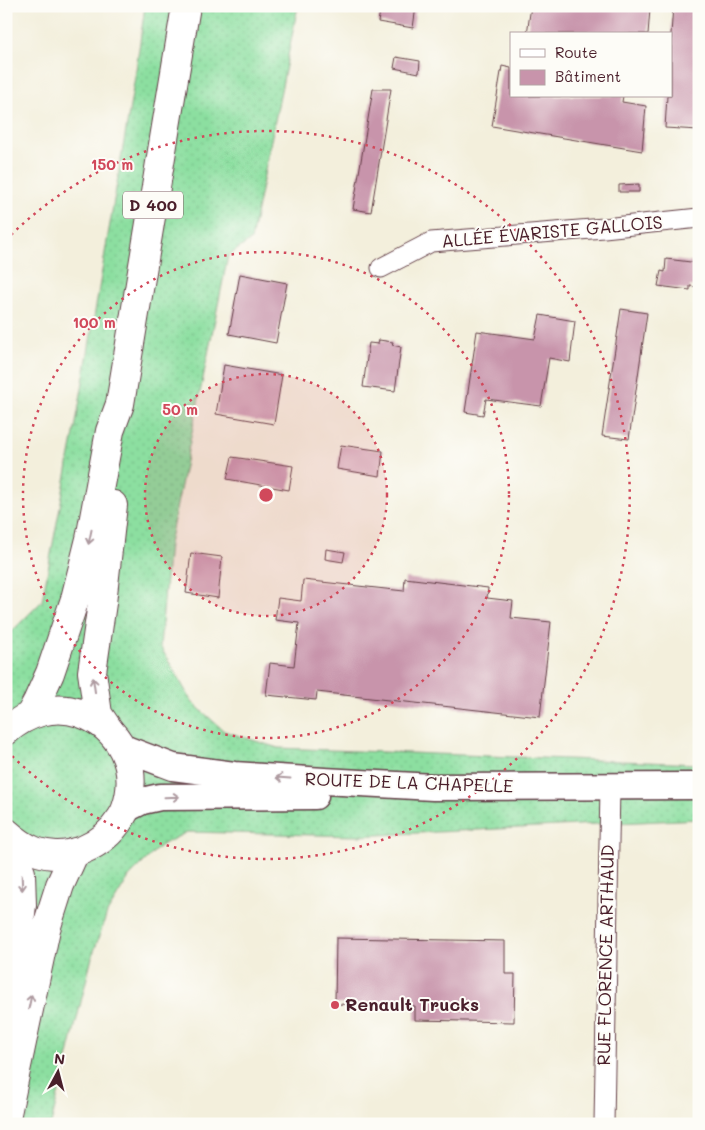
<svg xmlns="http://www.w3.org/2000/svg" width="705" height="1130" viewBox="0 0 705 1130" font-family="Mali,sans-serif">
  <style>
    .grass { fill: url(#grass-dots); stroke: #6b7f66 }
    .building { fill: #c894ab }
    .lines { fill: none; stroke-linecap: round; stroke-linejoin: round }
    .minor-casing { stroke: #633e46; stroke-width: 21 }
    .secondary-casing { stroke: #633e46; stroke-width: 29 }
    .primary-casing { stroke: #633e46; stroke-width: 30 }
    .minor { stroke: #fff; stroke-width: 19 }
    .secondary { stroke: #fff; stroke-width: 26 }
    .primary { stroke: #fff; stroke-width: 28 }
    .oneway { stroke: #ae9aa0 }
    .ring { fill: none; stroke: #d1495b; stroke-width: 2.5; stroke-dasharray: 2.5 5 }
    .poi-dot { fill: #d1495b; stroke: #fdfcf7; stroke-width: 2 }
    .labels { text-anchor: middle; stroke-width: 4; stroke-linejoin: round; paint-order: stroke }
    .shield { fill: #fdfcf7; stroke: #806168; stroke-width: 1 }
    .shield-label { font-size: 16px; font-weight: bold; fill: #4a1f2b }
    .street-label { font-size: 18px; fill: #4a1f2b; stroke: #fdfcf7 }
    .poi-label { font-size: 18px; font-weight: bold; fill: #4a1f2b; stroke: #fdfcf7; text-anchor: start }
    .centre { fill: #d1495b; stroke: #fdfcf7; stroke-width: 2.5 }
    .ring-label { font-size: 15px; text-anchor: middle; font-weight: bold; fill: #d1495b; stroke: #fdfcf7; stroke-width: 4; stroke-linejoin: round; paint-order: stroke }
  </style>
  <defs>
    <pattern id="grass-dots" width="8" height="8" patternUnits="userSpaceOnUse" patternTransform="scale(1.25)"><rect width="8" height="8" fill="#8cdfa0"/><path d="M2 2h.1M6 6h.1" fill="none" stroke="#7abf8a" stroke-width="1.8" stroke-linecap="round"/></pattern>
  </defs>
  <rect width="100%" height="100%" fill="#fdfcf7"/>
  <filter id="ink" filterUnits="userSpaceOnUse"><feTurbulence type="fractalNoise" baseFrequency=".02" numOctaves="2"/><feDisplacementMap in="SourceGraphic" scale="10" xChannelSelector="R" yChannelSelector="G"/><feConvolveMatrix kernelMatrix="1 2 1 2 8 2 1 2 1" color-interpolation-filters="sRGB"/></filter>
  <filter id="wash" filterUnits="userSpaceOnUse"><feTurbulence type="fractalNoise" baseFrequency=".0096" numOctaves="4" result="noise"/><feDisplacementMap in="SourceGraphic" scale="20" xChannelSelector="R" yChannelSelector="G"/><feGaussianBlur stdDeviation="1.12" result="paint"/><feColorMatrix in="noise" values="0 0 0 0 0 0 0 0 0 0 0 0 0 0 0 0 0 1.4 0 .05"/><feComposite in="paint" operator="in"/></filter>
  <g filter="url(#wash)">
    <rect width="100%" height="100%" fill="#f3efdc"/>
    <polygon class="grass" points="145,6 298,6 251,240 228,256 169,544 160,646 192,702 224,731 278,748 699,764 699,819 357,836 187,832 160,846 129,877 107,913 92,957 51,1124 6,1124 6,637 42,601 76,423 135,77"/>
    <g id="blocks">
      <g class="building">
        <polygon points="381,6 416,6 413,28 378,22"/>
        <polygon points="531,6 634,6 650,9 648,34 527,34"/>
        <polygon points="673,6 699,6 699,130 665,128 667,96 671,96 671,34"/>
        <polygon points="396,57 420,61 419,73 394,68"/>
        <polygon points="502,66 511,68 511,96 623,96 622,102 646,106 642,151 492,126"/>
        <polygon points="373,89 391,89 371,212 353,209"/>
        <polygon points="639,184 639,192 619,192 619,185"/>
        <polygon points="666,259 699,263 699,277 697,287 690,286 690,290 658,286 661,271 665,272"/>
        <polygon points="240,274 287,283 276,343 229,334"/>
        <polygon points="621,309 647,313 629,439 602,436"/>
        <polygon points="540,315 575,321 570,362 549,358 541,406 486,399 483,415 465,412 477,331 535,339"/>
        <polygon points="379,340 393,342 392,345 401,347 395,391 363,387 369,343 378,344"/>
        <polygon points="224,365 282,375 274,424 216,414"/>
        <polygon points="341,445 383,451 380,476 337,469"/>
        <polygon points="232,457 293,466 289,490 227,479"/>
        <polygon points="326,549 345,552 343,562 325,559"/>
        <polygon points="191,553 222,557 218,598 186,593"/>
        <polygon points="405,578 488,588 487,598 513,601 511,618 551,622 540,717 317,692 316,700 266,695 270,663 294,666 299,623 275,620 278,598 301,601 303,580 404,591"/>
        <polygon points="336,938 505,941 505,974 515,974 514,1022 415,1020 415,1006 335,1004"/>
      </g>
    </g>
  </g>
  <g filter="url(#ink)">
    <use href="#blocks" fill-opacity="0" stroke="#633e46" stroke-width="1"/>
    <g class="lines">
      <defs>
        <g id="minor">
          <polyline points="381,268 431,242 604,228 699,218"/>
          <polyline points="604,1124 610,786"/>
        </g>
        <g id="secondary">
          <polyline points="123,748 173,767 234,775 324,781 433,787 699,786"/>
          <polyline points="126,809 142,801 160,797 315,796"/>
        </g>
        <g id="primary">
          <polyline points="30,715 37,702 50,673 75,599 90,539 110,431 120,404 186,6"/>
          <polyline points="109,730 98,714 92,672 102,603 113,505"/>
          <path d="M6,731C27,713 54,704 80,713C120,727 140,767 126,808C125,811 123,815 121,818C103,846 68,863 35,851C24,847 15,840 6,832"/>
          <polyline points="6,837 21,873 22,905 7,1036"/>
          <polyline points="6,1118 46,929 60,885 75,852"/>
        </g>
      </defs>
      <use href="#minor" class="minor-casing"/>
      <use href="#secondary" class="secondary-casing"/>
      <use href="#primary" class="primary-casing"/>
      <use href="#minor" class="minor"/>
      <use href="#secondary" class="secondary"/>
      <use href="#primary" class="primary"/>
    </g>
    <defs><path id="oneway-shaft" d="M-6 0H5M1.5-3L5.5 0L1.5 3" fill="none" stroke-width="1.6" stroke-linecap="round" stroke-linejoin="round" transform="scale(1.25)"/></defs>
    <g class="oneway">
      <use href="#oneway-shaft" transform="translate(90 537) rotate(102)"/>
      <use href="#oneway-shaft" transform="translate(94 685) rotate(-98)"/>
      <use href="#oneway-shaft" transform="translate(283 778) rotate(-176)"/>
      <use href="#oneway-shaft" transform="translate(172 797) rotate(-2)"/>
      <use href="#oneway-shaft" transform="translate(22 883) rotate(88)"/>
      <use href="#oneway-shaft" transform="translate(30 1002) rotate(-78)"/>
    </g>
  </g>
  <circle cx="266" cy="495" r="121" fill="#d1495b" fill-opacity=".12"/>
  <g class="ring">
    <circle cx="266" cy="495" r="121"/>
    <circle cx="266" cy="495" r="243"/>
    <path d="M6 240A364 364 0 1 1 6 750"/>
  </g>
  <circle class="poi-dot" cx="335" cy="1005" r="5"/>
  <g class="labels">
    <rect class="shield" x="123" y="191.5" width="60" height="27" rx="4"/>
    <g class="shield-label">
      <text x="153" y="211">D 400</text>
    </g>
    <g class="street-label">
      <text transform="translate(552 232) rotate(-5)" y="6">ALLÉE ÉVARISTE GALLOIS</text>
      <text transform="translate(409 783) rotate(2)" y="6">ROUTE DE LA CHAPELLE</text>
      <text transform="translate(606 955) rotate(-89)" y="6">RUE FLORENCE ARTHAUD</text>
    </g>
    <g class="poi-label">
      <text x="345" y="1011">Renault Trucks</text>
    </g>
  </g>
  <circle cx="266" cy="495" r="8" class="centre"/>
  <g class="ring-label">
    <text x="112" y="170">150 m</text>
    <text x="94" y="328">100 m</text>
    <text x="180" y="415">50 m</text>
  </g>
  <rect width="705" height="1130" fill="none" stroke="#fdfcf7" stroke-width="25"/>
  <rect x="510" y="32" width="162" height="65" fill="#fdfcf7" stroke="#b5a4a5"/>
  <rect x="520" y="49" width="25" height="8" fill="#ffffff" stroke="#b5a4a5"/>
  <text x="555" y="58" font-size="15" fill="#4a1f2b">Route</text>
  <rect x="520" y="70" width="25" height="15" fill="#c894ab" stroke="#b5a4a5"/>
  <text x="555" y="82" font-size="15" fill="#4a1f2b">Bâtiment</text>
  <g transform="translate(58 1072) rotate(7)" stroke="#fdfcf7" stroke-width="4" paint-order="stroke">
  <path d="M0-4L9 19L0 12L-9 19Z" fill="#4a1f2b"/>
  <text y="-8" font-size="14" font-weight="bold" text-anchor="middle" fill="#4a1f2b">N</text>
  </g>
</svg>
